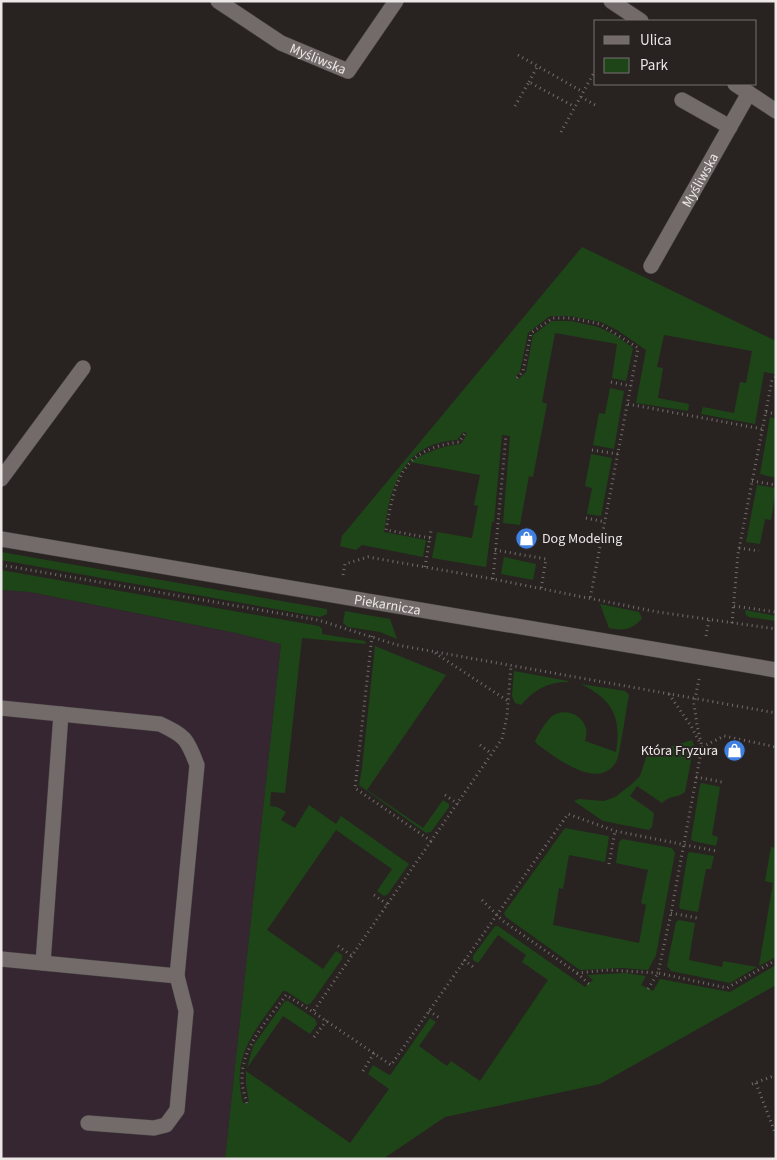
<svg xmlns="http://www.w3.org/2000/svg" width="777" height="1160" viewBox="0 0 777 1160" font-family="'Source Sans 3',sans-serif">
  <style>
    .commercial { fill: #352631 }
    .green { fill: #1e4518 }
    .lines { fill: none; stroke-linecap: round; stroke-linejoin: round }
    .minor-casing { stroke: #454140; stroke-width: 16 }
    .path { stroke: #736e6d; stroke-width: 3; stroke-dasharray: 1 4; stroke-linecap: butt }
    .minor { stroke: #726b69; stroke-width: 15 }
    .labels { text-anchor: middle; stroke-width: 4; stroke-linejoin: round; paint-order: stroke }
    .street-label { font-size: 14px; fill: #ebe7e6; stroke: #282321 }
    .poi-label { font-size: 14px; fill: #ebe7e6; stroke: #282321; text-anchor: start }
  </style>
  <rect width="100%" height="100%" fill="#282321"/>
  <polygon class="commercial" points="1,590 30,592 236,633 281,644 225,1159 1,1159"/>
  <g class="green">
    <path d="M582,247L776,341V374L764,372L755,424L701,414L703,407L734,413L740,382L746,383L752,351L664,335L657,367L663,368L658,398L689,404L688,411L636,403L646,350L617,330L601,322L570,316H550L528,333L520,371L516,376L518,380L526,372L533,335L552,321H571L598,327L615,335L633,348L626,381L612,378L617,344L555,333L542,402L547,404L533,477L529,476L520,525L503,523L510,436L502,435L494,522H492L486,567L432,558L437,532L472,538L478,506L474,505L480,475L410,462C427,452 441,446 461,444L467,434L464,431L457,440C403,443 390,486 384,532L426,540L423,557L362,545L356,550L340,546L342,536Z"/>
    <polygon points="610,388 624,391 614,449 593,445 599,413 605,414"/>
    <polygon points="770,417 776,419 776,478 760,474"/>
    <polygon points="591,454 612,458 601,516 587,514 592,488 585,486"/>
    <polygon points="757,485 776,488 771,520 765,519 760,544 746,542"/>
    <polygon points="1,552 327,609 327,614 320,617 1,560"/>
    <polygon points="504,557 536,564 533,580 501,574"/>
    <path d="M1,570L319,626L322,629V634L365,641L366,644L302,638L285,793L271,792L270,806L277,807L286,812L281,820L295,828L309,805L336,824L341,816L409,864L388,894L384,896L377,891L392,869L336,830L267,930L323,969L336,951L342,955V959L311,1003L307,1005L286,991H283C257,1029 230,1054 243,1103H249L246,1084V1071L350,1143L389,1089L368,1074L373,1065L389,1075L391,1074L430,1018L436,1022L419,1046L447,1066L451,1061L480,1081L548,980L522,962L526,955L498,935L478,963L473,960V956L495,926H498L585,987L593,980L587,975L625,973L646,976L641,985L653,991L660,979L730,992L776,965V985L600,1084L445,1117L383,1159H225L281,644L236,633L30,592L1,590Z"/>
    <path d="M600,604L639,612L642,618C633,630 623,631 609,628Z"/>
    <polygon points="745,610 776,616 776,621 749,617 746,615"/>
    <polygon points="345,611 390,619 397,639 380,632 348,627 343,623"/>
    <polygon points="375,646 446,675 367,790 423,828 443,800 449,804 449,807 431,832 426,833 359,785 362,768"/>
    <path d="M514,671L568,681V682C547,682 534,690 521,705L515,703L512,696Z"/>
    <path d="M581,684L625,691L629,695C626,711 624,726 621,741C620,747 619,755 617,760C600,794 554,756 537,744L535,741C539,733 545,723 551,717C563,707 583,714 586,729C587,733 586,737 585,741L616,752C622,717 612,699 581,684Z"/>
    <path d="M692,740L694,745L685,792C678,798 670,795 662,803L637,786L630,796L654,813L652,827L649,830L603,821L574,801L579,799L604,801L615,797L632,784L640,776L648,752L652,747L673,746Z"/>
    <polygon points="702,783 720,787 712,835 718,837 716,846 693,841 691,839 700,785"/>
    <polygon points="565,828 608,836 609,837 605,862 569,855 563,889 559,888 553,925 639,943 646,905 641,903 648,870 616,863 619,842 622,839 672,848 675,853 656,955 648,970 622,968 580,970 506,917 504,913"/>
    <polygon points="771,847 776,848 776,957 759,966 773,883 765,881"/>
    <polygon points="690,852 714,856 711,869 706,869 698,912 681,909 679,907 688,853"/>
    <polygon points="679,920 695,923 689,960 722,967 723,961 757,967 730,983 671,971 667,966 676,922"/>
    <polygon points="285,1001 288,1001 315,1019 317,1024 310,1034 283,1016 247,1068 253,1046"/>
  </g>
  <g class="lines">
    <defs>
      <g id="minor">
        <path id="s1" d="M218,1L281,43L348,71L396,1"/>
        <polyline points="611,1 641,21"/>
        <polyline points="735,84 776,111"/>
        <polyline points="682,100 730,127"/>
        <path id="s2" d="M651,266L749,93"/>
        <polyline points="1,479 83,368"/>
        <path id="s3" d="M1,539L776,670"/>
        <path d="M1,708L160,724C185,736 187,738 197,765L177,976L1,959"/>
        <polyline points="43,963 61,714"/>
        <polyline points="88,1123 154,1128 166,1125 177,1110 186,1011 177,976"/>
      </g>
    </defs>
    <use href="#minor" class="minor-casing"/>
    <g class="path">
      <polyline points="518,55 583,92"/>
      <polyline points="529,82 537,67"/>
      <polyline points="581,97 597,106"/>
      <polyline points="515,106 529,82 575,107"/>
      <polyline points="561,132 596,69"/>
      <polyline points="517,378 523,371 531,333 553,318 571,318 600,324 638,348 590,599"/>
      <polyline points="611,382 631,386"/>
      <polyline points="628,404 762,429"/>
      <polyline points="766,412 776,414"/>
      <polyline points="592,450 618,454"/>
      <polyline points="752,481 776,485"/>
      <polyline points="586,518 605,522"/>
      <path d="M430,538L386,530C395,479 402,449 459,442L466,432"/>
      <polyline points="739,548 759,551"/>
      <polyline points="495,550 546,559 541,589"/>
      <polyline points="1,565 318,620 397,645 776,713"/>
      <polyline points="425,567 431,531"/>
      <polyline points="343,575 345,564 368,557 493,579 658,612 776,629"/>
      <polyline points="493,579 506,435"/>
      <polyline points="734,606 776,612"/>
      <polyline points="732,623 738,554 772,380 776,377"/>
      <polyline points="372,636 355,788 431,841 502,739 507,716 511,665"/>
      <polyline points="706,636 709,620"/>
      <polyline points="435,653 508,701"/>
      <polyline points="669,694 691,726 699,741"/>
      <polyline points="480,745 492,754"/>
      <polyline points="702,747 724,736 776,747"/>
      <polyline points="696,777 722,782"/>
      <polyline points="445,795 458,804"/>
      <polyline points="431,841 313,1012 391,1065 568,814 615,831 716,851"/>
      <polyline points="609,864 615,831"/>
      <polyline points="374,895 388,905"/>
      <polyline points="482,900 503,921 577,973 608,970 658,973 671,913 702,747 697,725 694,704 699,679"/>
      <polyline points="671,913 697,918"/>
      <polyline points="338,946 352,956"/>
      <polyline points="464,960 476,969"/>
      <polyline points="577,973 589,984"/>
      <polyline points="648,989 658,973 727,988 776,960"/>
      <polyline points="429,1011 441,1019"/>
      <polyline points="314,1037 327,1020"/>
      <polyline points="363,1071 374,1053"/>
      <polyline points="756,1083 776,1135"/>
      <polyline points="752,1084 776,1075"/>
      <path d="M247,1103C245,1096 242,1088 242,1080C241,1047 268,1020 286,995L313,1012"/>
    </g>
    <use href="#minor" class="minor"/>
  </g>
  <defs>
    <symbol id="shop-disc" viewBox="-11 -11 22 22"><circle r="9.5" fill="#3f7fe0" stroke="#282321"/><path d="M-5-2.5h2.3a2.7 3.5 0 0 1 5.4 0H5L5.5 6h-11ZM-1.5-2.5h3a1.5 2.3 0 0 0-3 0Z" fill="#fff"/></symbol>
  </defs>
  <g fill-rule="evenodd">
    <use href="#shop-disc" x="514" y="526" width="25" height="25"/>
    <use href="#shop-disc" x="722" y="738" width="25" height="25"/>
  </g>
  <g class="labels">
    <g class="street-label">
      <text dy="5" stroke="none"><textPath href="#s1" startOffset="116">Myśliwska</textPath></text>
      <text dy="5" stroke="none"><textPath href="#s2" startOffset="99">Myśliwska</textPath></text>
      <text dy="5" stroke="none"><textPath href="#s3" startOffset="392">Piekarnicza</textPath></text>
    </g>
    <g class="poi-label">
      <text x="542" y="543">Dog Modeling</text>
      <text x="718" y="755" text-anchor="end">Która Fryzura</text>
    </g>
  </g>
  <rect width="777" height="1160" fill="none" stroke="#ebe7e6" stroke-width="5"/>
  <rect x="594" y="20" width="162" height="65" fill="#282321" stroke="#767170"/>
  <rect x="604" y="36" width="25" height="8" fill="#726b69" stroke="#767170"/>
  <text x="640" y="45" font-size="15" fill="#ebe7e6">Ulica</text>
  <rect x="604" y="58" width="25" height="15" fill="#1e4518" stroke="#767170"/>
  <text x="640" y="70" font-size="15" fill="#ebe7e6">Park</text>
</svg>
